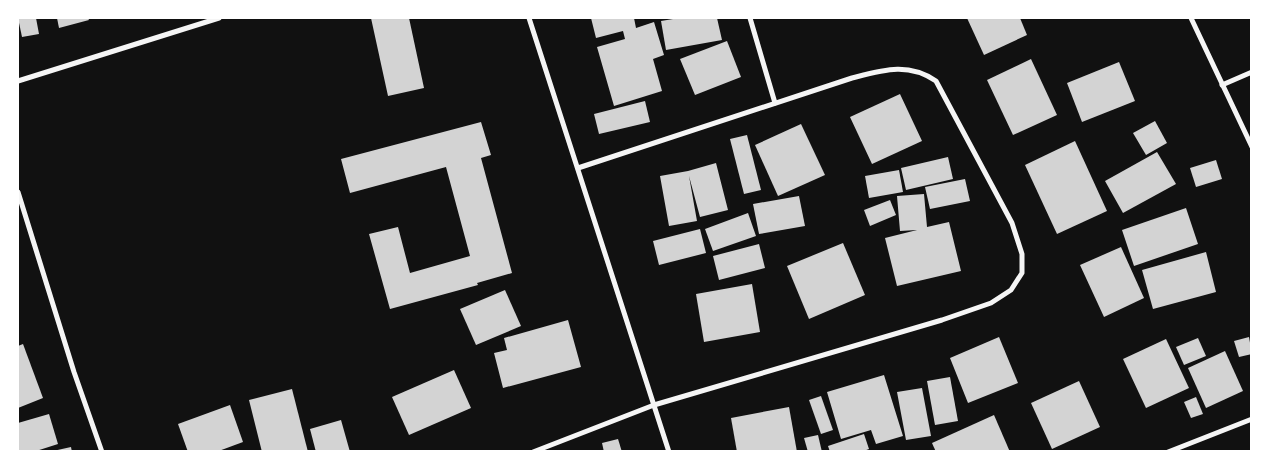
<svg xmlns="http://www.w3.org/2000/svg" width="1269" height="469" viewBox="0 0 1269 469" font-family="Quicksand,sans-serif">
  <style>
    .building { fill: #d3d3d3 }
    .lines { fill: none; stroke-linecap: round; stroke-linejoin: round }
    .minor { stroke: #f5f5f5; stroke-width: 5 }
  </style>
  <rect width="100%" height="100%" fill="#111"/>
  <g class="building">
    <polygon points="18,18 36,18 39,34 22,37"/>
    <polygon points="57,18 88,18 89,20 59,28"/>
    <polygon points="371,18 409,18 424,88 388,96"/>
    <polygon points="591,18 634,18 636,28 654,22 664,55 653,59 662,91 614,106 597,47 625,39 623,31 596,38"/>
    <polygon points="679,18 717,18 722,40 666,50 661,21"/>
    <polygon points="967,18 1020,18 1027,35 984,55"/>
    <polygon points="727,41 741,77 695,95 680,59"/>
    <polygon points="1031,59 1057,115 1013,135 987,80"/>
    <polygon points="1119,62 1135,101 1082,122 1067,83"/>
    <polygon points="900,94 922,141 872,164 850,117"/>
    <polygon points="645,101 650,122 599,134 594,114"/>
    <polygon points="1155,121 1167,143 1146,155 1133,133"/>
    <polygon points="481,122 491,155 481,158 512,273 477,283 478,285 390,309 369,234 398,227 410,273 470,256 446,167 350,193 341,159"/>
    <polygon points="801,124 825,175 778,196 755,145"/>
    <polygon points="747,135 761,190 744,194 730,139"/>
    <polygon points="1075,141 1107,211 1057,234 1025,165"/>
    <polygon points="1157,152 1176,184 1123,213 1105,181"/>
    <polygon points="948,157 953,179 906,190 901,168"/>
    <polygon points="1216,160 1222,179 1196,187 1190,168"/>
    <polygon points="716,163 728,210 700,217 689,176 697,221 669,226 660,176 688,171"/>
    <polygon points="899,170 903,192 869,198 865,176"/>
    <polygon points="965,179 970,201 930,209 925,187"/>
    <polygon points="924,194 927,227 949,222 961,271 897,286 885,238 917,230 900,231 897,196"/>
    <polygon points="799,196 805,226 759,234 753,204"/>
    <polygon points="890,200 896,215 870,226 864,210"/>
    <polygon points="1186,208 1198,244 1134,266 1122,230"/>
    <polygon points="748,213 756,236 713,251 705,229"/>
    <polygon points="700,229 706,253 659,265 653,241"/>
    <polygon points="843,243 865,295 809,319 787,266"/>
    <polygon points="759,244 765,268 719,280 713,256"/>
    <polygon points="1121,247 1144,298 1104,317 1080,265"/>
    <polygon points="1206,252 1216,292 1153,309 1142,270"/>
    <polygon points="752,284 760,332 704,342 696,294"/>
    <polygon points="505,290 521,326 476,345 460,309"/>
    <polygon points="568,320 581,367 503,388 494,353 507,350 504,338"/>
    <polygon points="999,337 1018,383 968,403 950,358"/>
    <polygon points="1249,337 1252,354 1239,357 1234,341"/>
    <polygon points="1198,338 1206,356 1184,365 1176,347"/>
    <polygon points="1166,339 1189,388 1146,408 1123,359"/>
    <polygon points="23,344 43,398 18,408 18,346"/>
    <polygon points="1225,351 1243,391 1206,408 1188,368"/>
    <polygon points="454,370 471,408 409,435 392,397"/>
    <polygon points="884,375 903,436 876,444 871,430 841,439 827,392"/>
    <polygon points="950,377 958,421 935,425 927,381"/>
    <polygon points="1079,381 1100,427 1052,449 1031,403"/>
    <polygon points="922,388 931,436 906,440 897,392"/>
    <polygon points="292,389 308,452 262,452 249,400"/>
    <polygon points="821,396 833,430 821,434 809,400"/>
    <polygon points="1196,397 1203,414 1191,418 1184,402"/>
    <polygon points="230,405 243,442 216,452 188,452 178,424"/>
    <polygon points="789,407 797,452 737,452 731,418"/>
    <polygon points="49,414 58,444 33,452 18,452 18,423"/>
    <polygon points="994,415 1010,452 936,452 932,443"/>
    <polygon points="341,420 350,452 316,452 310,429"/>
    <polygon points="864,434 869,449 861,452 830,452 828,446"/>
    <polygon points="818,435 822,452 808,452 804,438"/>
    <polygon points="618,439 622,452 604,452 602,443"/>
    <polygon points="71,447 72,452 53,452 53,451"/>
  </g>
  <g class="lines">
    <g class="minor">
      <polyline points="529,18 669,452"/>
      <polyline points="750,18 775,103"/>
      <polyline points="1191,18 1252,147"/>
      <polyline points="18,81 219,18"/>
      <polyline points="1222,85 1252,72"/>
      <polyline points="18,192 74,372 102,452"/>
      <path d="M533,452L654,405L942,320L991,303L1011,290L1022,273V254L1012,223L936,81C908,62 883,70 852,78L578,168"/>
      <polyline points="1168,452 1252,419"/>
    </g>
  </g>
  <rect width="1269" height="469" fill="none" stroke="#ffffff" stroke-width="38"/>
</svg>
